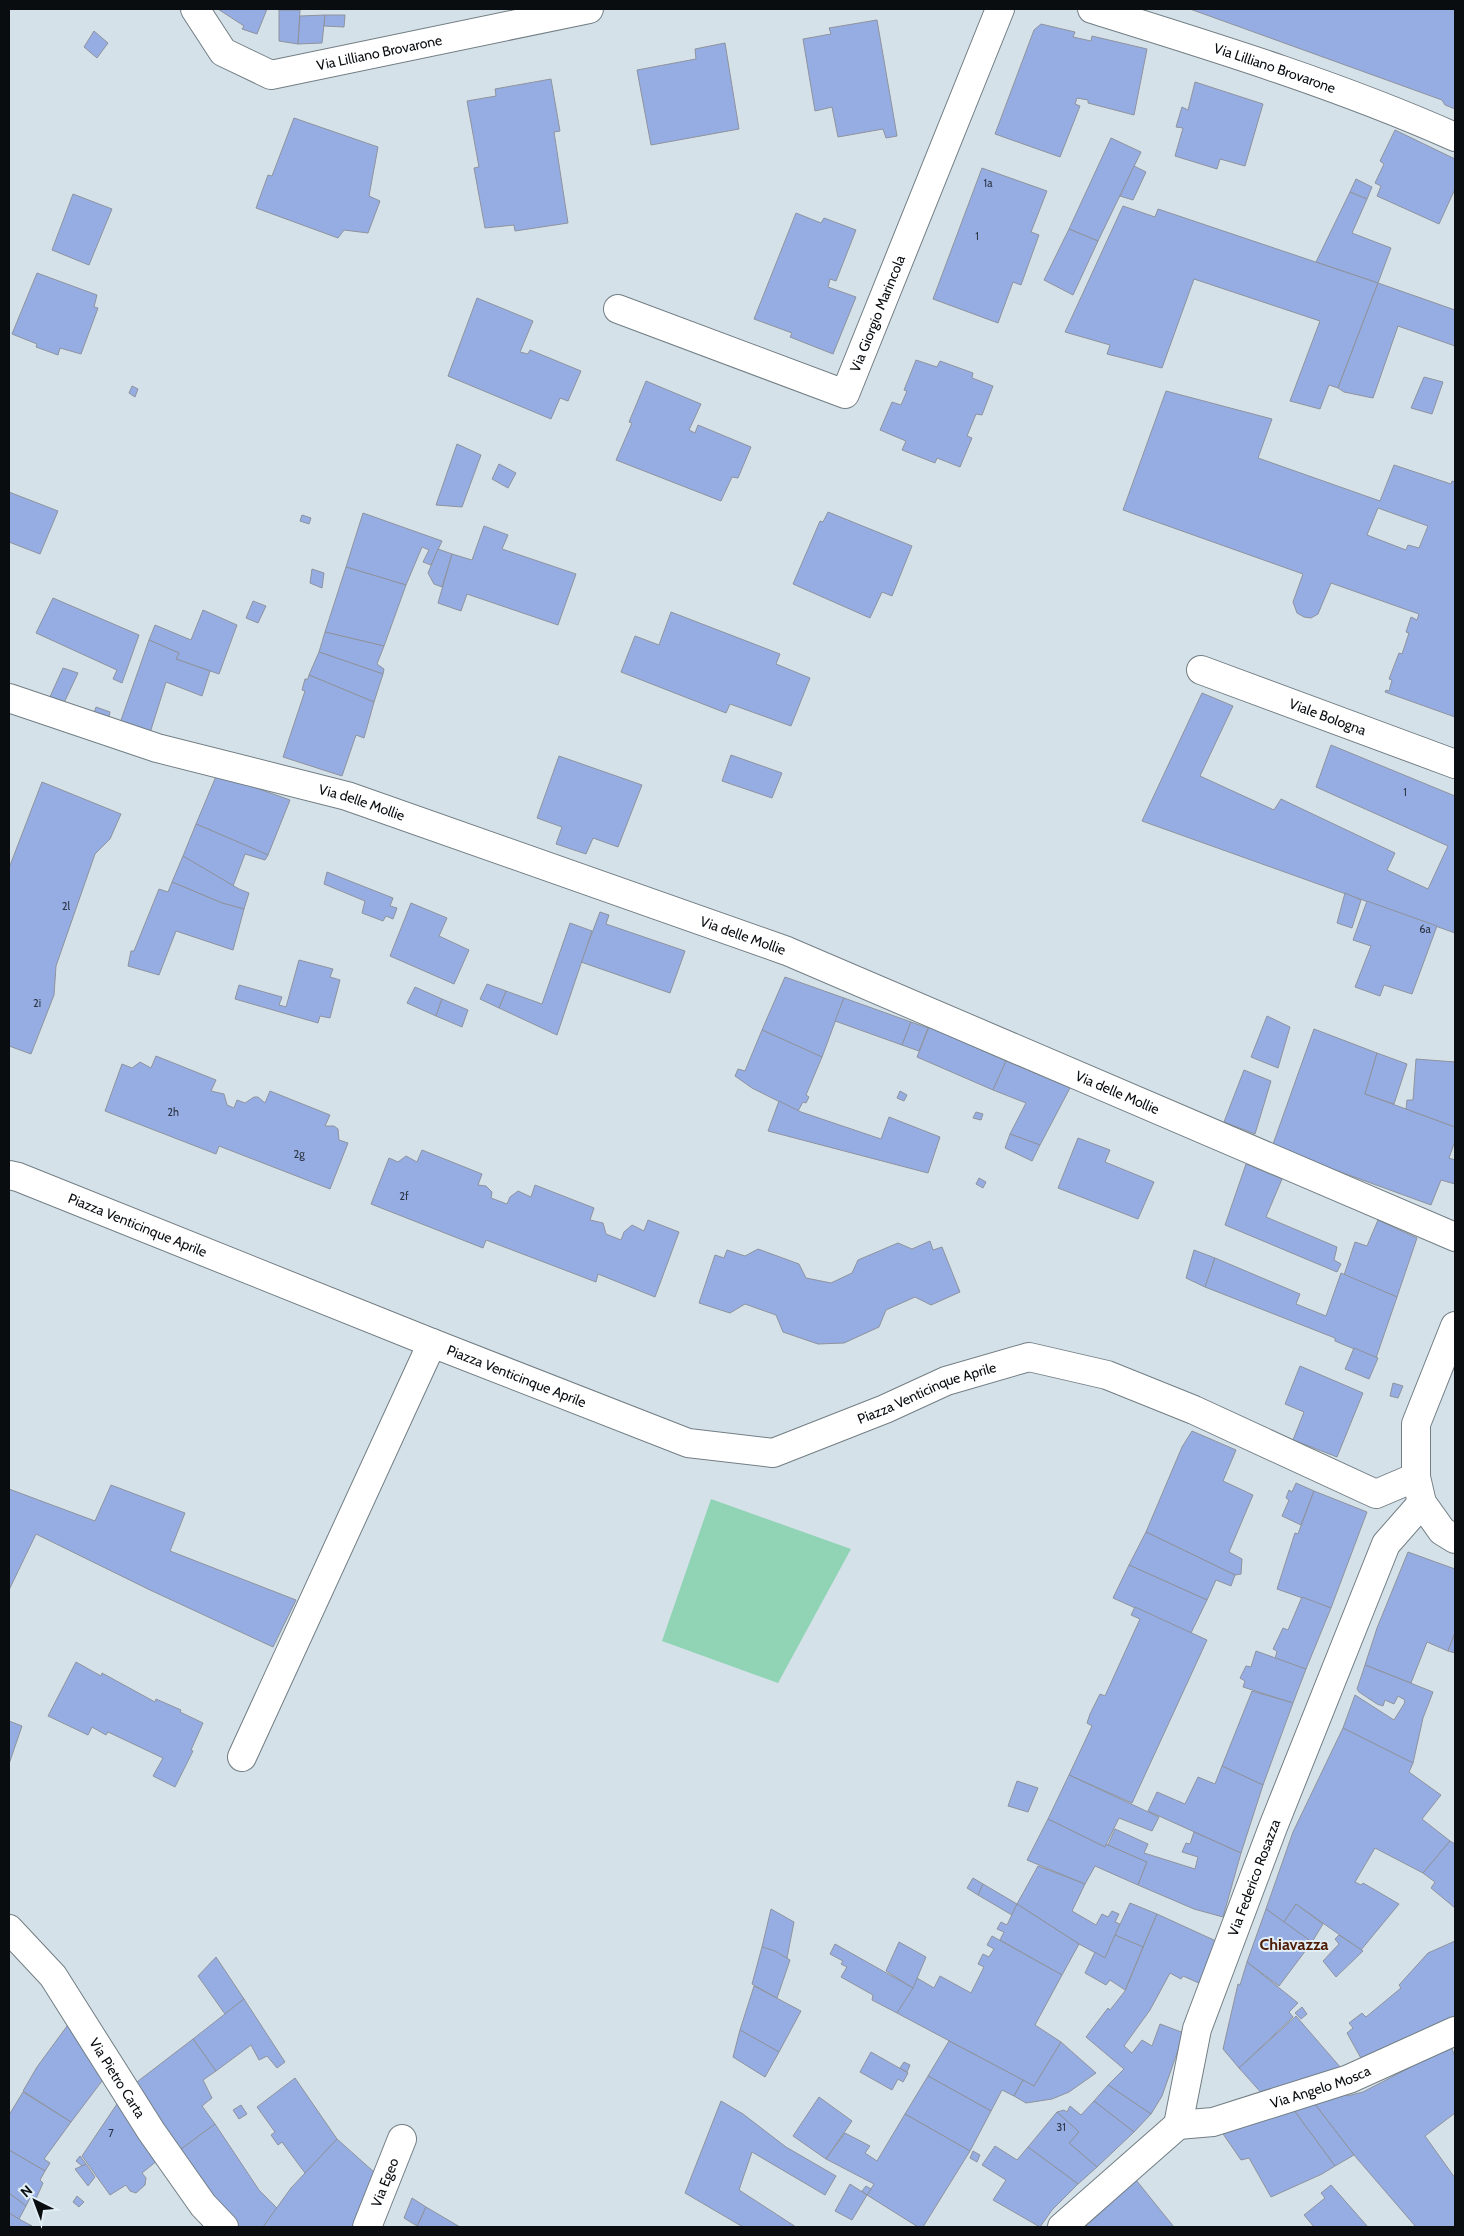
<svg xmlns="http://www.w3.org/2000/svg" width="1464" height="2236" viewBox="0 0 1464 2236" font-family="Cabin,sans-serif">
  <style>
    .green { fill: #91d3b5 }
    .building { fill: #96ade3; stroke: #8e939e; fill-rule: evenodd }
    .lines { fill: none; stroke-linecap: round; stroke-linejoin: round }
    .minor-casing { stroke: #727e84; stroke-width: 30 }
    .tertiary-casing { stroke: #727e84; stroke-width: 30 }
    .minor { stroke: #fff; stroke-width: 28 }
    .tertiary { stroke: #fff; stroke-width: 28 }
    .labels { text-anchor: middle; stroke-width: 4; stroke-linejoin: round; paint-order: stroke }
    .number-label { font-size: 11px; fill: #2c3545 }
    .street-label { font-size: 14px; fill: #090d10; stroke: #e2eef5 }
    .quarter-label { font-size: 16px; font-weight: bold; fill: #4f1e08; stroke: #e2eef5 }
  </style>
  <rect width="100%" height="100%" fill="#d5e1e8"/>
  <polygon class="green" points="711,1499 851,1549 778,1683 662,1641"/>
  <g class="building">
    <polygon points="218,9 267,9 257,34 242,29 244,26"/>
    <polygon points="1190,9 1455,9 1455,109 1445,105 1442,100"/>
    <polygon points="279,10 300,10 298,44 279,41"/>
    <polygon points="325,15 322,43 298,44 300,16"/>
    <polygon points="325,15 345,15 344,27 324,26"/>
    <polygon points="877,20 897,136 886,138 883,129 838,137 832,107 815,111 803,39 831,34 829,28"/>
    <polygon points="1041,24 1075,32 1073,37 1091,41 1092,36 1147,49 1134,115 1088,103 1088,100 1077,98 1075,104 1080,106 1060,157 995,134 1034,30"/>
    <polygon points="94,31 108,43 97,58 84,47"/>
    <polygon points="725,43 739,129 651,145 637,70 696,59 695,49"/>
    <polygon points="551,79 560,131 554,132 568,223 515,231 514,225 485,228 474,168 479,167 467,101 496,96 495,89"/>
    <polygon points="1195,82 1263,104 1245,166 1220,159 1217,169 1175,156 1183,128 1176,127 1182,107 1188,110"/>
    <polygon points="294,118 378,147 369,196 380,201 368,233 344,230 338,238 256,208 268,175 272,176"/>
    <polygon points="1395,130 1455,159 1455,189 1439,224 1377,196 1381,186 1375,183 1384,164 1380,161"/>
    <polygon points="1111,138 1141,152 1098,241 1069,229"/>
    <polygon points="1134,166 1146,172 1133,200 1120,196"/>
    <polygon points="982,168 1047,191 1031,232 1039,235 1021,285 1013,282 998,323 933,299"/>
    <polygon points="1356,179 1372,187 1367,199 1350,192"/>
    <polygon points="1350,192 1367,199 1352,233 1391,248 1378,283 1316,262"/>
    <polygon points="73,194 112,209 89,265 52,250"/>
    <polygon points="1123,206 1155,217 1158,209 1378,283 1338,388 1329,385 1320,409 1290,401 1320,321 1194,279 1162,368 1107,354 1110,345 1065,332"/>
    <polygon points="796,213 821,223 824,218 856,230 836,281 830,279 828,287 856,297 833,354 790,337 792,333 754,319"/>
    <polygon points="1069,229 1098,241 1073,295 1044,280"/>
    <polygon points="37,273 97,295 94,307 98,308 81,354 60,348 58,355 36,347 37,344 12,334"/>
    <polygon points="1378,283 1455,310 1455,346 1398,326 1373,398 1344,392 1338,388"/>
    <polygon points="477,298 533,321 520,352 528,354 530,350 581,371 568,401 560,398 551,419 448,376"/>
    <polygon points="916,360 937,367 940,361 973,373 972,378 993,386 982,415 976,414 967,436 972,438 960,467 937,458 935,463 902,450 906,441 880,430 892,402 901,405 907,391 904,390"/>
    <polygon points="1424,377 1443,382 1432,414 1411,408"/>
    <polygon points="646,381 701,404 689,430 695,433 698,425 751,447 738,478 732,477 721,501 616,460 632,423 629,422"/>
    <polygon points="132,386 138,389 135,397 129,393"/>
    <path d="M1166,391L1272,419L1258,458L1380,501L1394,465L1451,484L1452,481L1455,482V717L1385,692L1386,690L1389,691L1392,680L1389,679L1399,653L1402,654L1409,633L1406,632L1411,617L1417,620L1419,614L1331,583L1318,614L1311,618L1304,617L1297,613L1293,602L1303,574L1123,510ZM1378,508L1428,526L1419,548L1408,545L1406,550L1367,535Z"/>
    <polygon points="457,444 481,455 462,507 436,505"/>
    <polygon points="499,464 516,473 508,488 492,479"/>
    <polygon points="9,492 58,511 40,554 9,542"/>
    <polygon points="828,512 912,546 892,596 882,592 870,618 793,584 820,521 823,522"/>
    <polygon points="363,513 442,541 431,565 423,562 429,550 422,547 406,585 346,567"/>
    <polygon points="302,515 311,518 309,524 300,521"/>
    <polygon points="484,526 508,535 502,549 576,574 558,625 467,594 461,611 438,603 452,554 472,560"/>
    <polygon points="438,549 452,554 442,587 434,584 428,573"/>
    <polygon points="346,567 406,585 384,646 325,632"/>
    <polygon points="312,569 324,573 322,588 310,583"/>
    <polygon points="53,598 139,635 122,683 113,679 117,670 36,633"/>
    <polygon points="253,601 266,606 258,623 246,618"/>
    <polygon points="203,610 237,625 219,674 176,659 179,653 149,640 155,625 191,640"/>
    <polygon points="671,612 780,654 776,664 810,678 791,726 730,704 726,713 621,672 635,636 659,645"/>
    <polygon points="325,632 384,646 377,664 384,669 383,674 319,652"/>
    <polygon points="149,640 179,653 176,659 210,671 202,696 166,682 150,733 120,723"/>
    <polygon points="319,652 383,674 374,702 309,675"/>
    <polygon points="63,668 78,673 63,705 49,699"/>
    <polygon points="309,675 374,702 364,738 356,735 342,776 283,757 305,691 302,690 305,679 308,679"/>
    <polygon points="1202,693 1233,706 1200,776 1274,810 1281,799 1395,853 1387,870 1428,889 1448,846 1316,787 1331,745 1455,796 1455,933 1142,821"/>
    <polygon points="96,707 110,712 108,721 93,716"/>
    <polygon points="731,755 782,773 772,798 722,781"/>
    <polygon points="559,756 642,785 618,847 593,838 586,854 556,844 562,827 537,818"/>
    <polygon points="217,774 290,800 268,855 196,824"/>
    <polygon points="42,782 121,814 110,839 95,854 56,966 54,995 31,1054 9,1046 9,868"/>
    <polygon points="196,824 252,848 268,855 265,860 245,854 233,886 183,856"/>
    <polygon points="183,856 239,889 249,893 244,909 222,903 172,882"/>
    <polygon points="327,872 393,898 390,906 397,908 393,919 386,916 383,921 362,913 365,901 324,884"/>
    <polygon points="172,882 222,903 244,909 233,950 176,931 159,975 128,966 131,951 134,951 159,889 168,892"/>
    <polygon points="1345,893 1361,900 1352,928 1337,923"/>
    <polygon points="1367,901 1437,926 1412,994 1384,985 1380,996 1355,987 1371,946 1353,940"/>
    <polygon points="411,903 447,918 439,936 469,950 454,984 390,956"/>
    <polygon points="600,912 609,915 606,924 685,951 670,993 581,962"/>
    <polygon points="570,923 592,931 557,1035 499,1008 506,991 542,1004"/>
    <polygon points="299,960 333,969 330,977 340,980 330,1018 320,1016 318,1023 235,999 239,985 282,997 279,1005 286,1007"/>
    <polygon points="785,977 844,998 822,1057 762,1030"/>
    <polygon points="487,984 506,991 499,1008 480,999"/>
    <polygon points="415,987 442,999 436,1016 407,1003"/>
    <polygon points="844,998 911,1022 902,1045 835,1021"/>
    <polygon points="442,999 468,1010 462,1027 436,1016"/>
    <polygon points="1267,1016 1290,1027 1278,1068 1251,1057"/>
    <polygon points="911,1022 928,1028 919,1051 902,1045"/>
    <polygon points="929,1027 1006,1061 993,1090 917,1057"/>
    <polygon points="1314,1029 1377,1053 1365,1094 1455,1127 1455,1141 1449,1158 1455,1160 1455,1184 1441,1180 1431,1205 1272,1147"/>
    <polygon points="762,1030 822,1057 806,1095 809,1097 806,1103 803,1102 798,1111 752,1088 735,1076 738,1069 745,1071"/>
    <polygon points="1377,1053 1407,1064 1394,1104 1365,1094"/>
    <polygon points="156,1056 216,1080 211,1091 224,1094 227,1105 234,1108 237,1100 245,1103 254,1097 258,1097 265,1103 270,1091 330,1115 325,1126 334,1126 338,1129 339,1140 348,1143 330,1189 219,1146 216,1154 105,1111 122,1064 132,1068 140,1062 151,1068"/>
    <polygon points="1416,1059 1455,1062 1455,1127 1406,1109 1407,1100 1413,1100"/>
    <polygon points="1006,1061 1070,1088 1040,1145 1010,1134 1026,1103 993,1090"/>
    <polygon points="1244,1070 1271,1081 1255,1134 1224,1122"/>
    <polygon points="900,1091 907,1095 904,1101 897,1098"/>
    <polygon points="779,1101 801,1112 881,1139 889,1117 940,1137 928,1173 768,1131"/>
    <polygon points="976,1112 983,1114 981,1120 973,1118"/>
    <polygon points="1010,1134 1040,1145 1032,1161 1005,1148"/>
    <polygon points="1078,1138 1110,1150 1105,1162 1154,1182 1138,1219 1058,1188"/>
    <polygon points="422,1150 482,1174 478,1185 486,1186 492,1192 491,1198 507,1204 510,1197 518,1191 531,1197 535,1185 594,1208 590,1220 603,1223 606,1234 621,1240 624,1232 632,1225 644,1231 648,1220 679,1232 655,1297 598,1274 596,1282 486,1240 483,1248 371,1204 389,1158 398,1162 406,1156 417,1162"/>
    <polygon points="1246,1164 1282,1179 1266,1217 1337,1247 1334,1260 1341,1264 1337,1272 1225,1225"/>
    <polygon points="979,1178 986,1182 983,1188 976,1184"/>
    <polygon points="1378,1220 1417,1238 1397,1297 1344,1275 1355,1242 1367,1246"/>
    <polygon points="930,1241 933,1250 942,1247 960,1292 931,1305 915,1297 886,1310 879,1327 844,1343 818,1344 783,1332 776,1315 745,1304 730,1313 699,1303 715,1255 724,1258 727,1250 745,1256 758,1249 799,1264 806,1278 831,1283 852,1273 858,1260 898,1243 912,1249"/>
    <polygon points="1194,1250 1215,1258 1205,1287 1186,1278"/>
    <polygon points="1215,1258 1300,1294 1296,1304 1326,1316 1341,1273 1397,1297 1376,1358 1335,1341 1335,1338 1205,1287"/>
    <polygon points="1354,1348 1378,1358 1369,1379 1345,1369"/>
    <polygon points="1300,1366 1363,1393 1337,1457 1293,1440 1304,1412 1285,1404"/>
    <polygon points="1393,1383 1403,1386 1398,1398 1390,1396"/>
    <polygon points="1192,1431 1236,1450 1223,1481 1253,1495 1229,1552 1242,1559 1241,1574 1235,1575 1146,1532 1182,1447"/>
    <polygon points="1296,1483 1314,1491 1301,1525 1282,1516 1289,1500 1286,1498 1289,1490 1292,1492"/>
    <polygon points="111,1485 185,1513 170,1551 296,1600 273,1647 150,1590 36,1534 9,1590 9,1489 95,1521"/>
    <polygon points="1314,1491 1367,1512 1331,1608 1277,1589 1295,1533 1298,1534"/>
    <polygon points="1146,1532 1235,1575 1231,1586 1216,1580 1207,1600 1129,1565"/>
    <polygon points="1408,1552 1455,1569 1455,1633 1448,1651 1427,1642 1411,1683 1365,1665 1377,1628"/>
    <polygon points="1129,1565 1207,1600 1191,1633 1113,1598"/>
    <polygon points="1302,1597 1331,1608 1306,1669 1275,1659 1277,1651 1273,1649 1283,1628 1288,1630"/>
    <polygon points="1135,1607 1207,1640 1132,1803 1069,1775 1092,1726 1087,1723 1090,1714 1100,1694 1105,1696 1140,1619 1131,1615"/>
    <polygon points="1455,1633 1455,1653 1448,1651"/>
    <polygon points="1256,1651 1306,1669 1293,1703 1243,1687 1245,1681 1240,1678 1246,1666 1251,1667"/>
    <polygon points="76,1662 101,1676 102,1673 155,1702 156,1699 181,1710 180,1712 203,1723 191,1750 193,1751 175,1787 153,1776 163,1758 108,1732 106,1735 92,1727 88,1735 48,1716"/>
    <polygon points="1365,1665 1433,1692 1423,1718 1413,1763 1343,1728 1355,1695 1394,1720 1404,1704 1405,1700 1398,1696 1394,1704 1385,1700 1383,1706 1377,1704 1359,1692 1357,1689"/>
    <polygon points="1252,1691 1293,1703 1263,1785 1222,1766"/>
    <polygon points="9,1721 22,1726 9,1764"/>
    <polygon points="1343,1728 1413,1763 1409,1772 1441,1795 1422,1819 1450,1841 1423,1873 1375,1848 1355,1882 1361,1885 1363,1883 1399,1904 1361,1950 1296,1904 1284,1922 1266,1909 1293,1832"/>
    <polygon points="1222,1766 1263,1785 1241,1853 1148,1811 1157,1792 1185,1804 1198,1777 1215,1784"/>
    <polygon points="1069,1775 1159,1817 1152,1831 1119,1818 1105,1847 1048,1819"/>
    <polygon points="1017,1781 1038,1788 1028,1812 1008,1806"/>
    <polygon points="1048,1819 1105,1847 1106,1844 1147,1862 1138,1885 1095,1866 1085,1884 1027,1860"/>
    <polygon points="1115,1829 1148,1844 1144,1853 1195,1869 1198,1857 1182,1852 1186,1843 1190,1844 1194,1832 1241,1853 1223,1917 1194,1909 1138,1885 1147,1862 1108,1845"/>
    <polygon points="1450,1841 1455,1844 1455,1908 1431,1888 1435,1882 1423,1873"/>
    <polygon points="1038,1866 1085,1884 1072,1911 1096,1925 1102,1914 1108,1917 1112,1911 1119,1914 1115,1922 1120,1924 1105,1958 1079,1944 1017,1904"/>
    <polygon points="973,1878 983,1884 978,1895 967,1888"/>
    <polygon points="983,1884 1017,1904 1012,1915 978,1895"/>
    <polygon points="1130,1903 1157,1914 1143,1947 1115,1935"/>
    <polygon points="1017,1904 1079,1944 1062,1975 1000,1940 1004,1932 997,1929 1001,1922 1007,1925"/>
    <polygon points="1296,1904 1323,1924 1312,1942 1284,1922"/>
    <polygon points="771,1909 794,1922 787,1958 762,1947"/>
    <polygon points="1266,1909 1312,1942 1279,1986 1247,1962"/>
    <polygon points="1157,1914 1216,1941 1201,1984 1183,1976 1181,1979 1170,1973 1150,2010 1124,2046 1132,2053 1142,2040 1152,2046 1160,2024 1184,2033 1162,2096 1151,2114 1108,2085 1124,2069 1086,2037 1108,2008 1110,2010 1125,1991"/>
    <polygon points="1115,1935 1143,1947 1125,1990 1110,1980 1106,1985 1085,1973 1095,1952 1105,1958"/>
    <polygon points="1339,1935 1363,1951 1336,1977 1323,1961 1339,1944 1335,1939"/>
    <polygon points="992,1936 1062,1975 1035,2025 1061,2042 1034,2086 897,2013 917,1978 934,1988 940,1976 971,1993 984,1967 978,1964 983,1954 989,1957 994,1949 987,1945"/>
    <polygon points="1455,1941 1455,2018 1362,2060 1347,2033 1353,2028 1349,2023 1362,2013 1366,2017 1401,1988 1399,1985 1428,1953"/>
    <polygon points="899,1942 926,1957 913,1988 886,1971"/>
    <polygon points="835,1944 913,1988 897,2013 872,2000 873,1995 841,1977 847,1967 841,1964 843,1961 830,1954"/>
    <polygon points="762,1947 775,1951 790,1960 777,1998 752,1984"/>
    <polygon points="216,1957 244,1999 225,2014 198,1976"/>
    <polygon points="1247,1962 1298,2003 1289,2012 1293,2017 1239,2068 1223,2049 1238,1984 1240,1985"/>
    <polygon points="754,1986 801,2011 779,2052 740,2030"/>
    <polygon points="244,1999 285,2062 277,2068 267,2056 259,2060 251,2045 216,2071 193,2039"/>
    <polygon points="1302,2007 1307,2014 1301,2019 1295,2013"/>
    <polygon points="1296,2016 1341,2068 1265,2097 1239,2068"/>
    <polygon points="70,2022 105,2077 71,2122 23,2091 37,2067"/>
    <polygon points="740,2030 779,2052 765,2077 733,2057"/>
    <polygon points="193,2039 216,2071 203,2080 212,2098 202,2106 215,2124 177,2152 133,2085"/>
    <polygon points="949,2041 1023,2080 1014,2096 1002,2090 991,2111 928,2076"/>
    <polygon points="1061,2042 1096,2073 1069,2092 1052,2099 1026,2103 1014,2096 1023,2080 1034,2086"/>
    <polygon points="1451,2046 1455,2057 1455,2113 1425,2136 1455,2178 1455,2227 1416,2227 1354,2155 1314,2103 1346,2093 1347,2096 1363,2092"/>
    <polygon points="871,2052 908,2073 903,2082 898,2079 892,2090 860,2072"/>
    <polygon points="904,2062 910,2065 907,2072 900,2068"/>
    <polygon points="928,2076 991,2111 970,2151 905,2114"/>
    <polygon points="295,2078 337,2139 305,2173 282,2142 278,2145 271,2135 275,2132 257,2107"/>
    <polygon points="1108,2085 1151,2114 1134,2132 1094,2101"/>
    <polygon points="23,2092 71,2122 44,2159 50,2163 45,2171 9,2150 9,2115"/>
    <polygon points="819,2097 852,2121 826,2159 793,2136"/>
    <polygon points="721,2101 743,2114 786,2147 836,2176 825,2195 752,2152 739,2190 796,2227 743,2227 685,2193"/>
    <polygon points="1094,2101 1134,2132 1097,2167 1069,2143 1079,2132 1057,2112 1064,2110 1067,2112 1070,2106 1081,2115"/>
    <polygon points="119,2103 158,2160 142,2173 146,2178 145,2185 136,2193 130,2191 126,2185 110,2195 82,2156 117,2104"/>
    <polygon points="1314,2103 1354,2155 1335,2166 1293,2109"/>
    <polygon points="241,2105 247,2114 239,2119 233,2110"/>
    <polygon points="1293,2109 1335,2166 1322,2174 1271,2197 1249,2158 1241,2160 1219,2128"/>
    <polygon points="1057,2112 1079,2132 1069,2143 1097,2167 1078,2184 1028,2147"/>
    <polygon points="905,2114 970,2151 923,2227 918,2227 867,2195 874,2184 826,2159 845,2133 870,2146 865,2153 877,2161"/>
    <polygon points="215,2124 259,2190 277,2208 263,2227 240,2227 234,2223 177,2152"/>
    <polygon points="337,2139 374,2172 354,2227 263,2227 291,2188"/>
    <polygon points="995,2146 1017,2160 1028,2147 1078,2184 1052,2210 1040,2227 993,2200 1006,2180 982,2165"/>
    <polygon points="9,2150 45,2171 40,2180 43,2183 35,2201 30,2198 26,2206 9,2193"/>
    <polygon points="973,2151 980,2155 977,2162 970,2158"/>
    <polygon points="80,2156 86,2164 82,2166 76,2161"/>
    <polygon points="86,2164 95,2177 88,2186 75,2169"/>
    <polygon points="1136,2180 1174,2227 1085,2227"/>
    <polygon points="850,2184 867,2195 852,2220 835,2211"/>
    <polygon points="1331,2185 1368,2227 1314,2227 1304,2215 1325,2198 1321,2193"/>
    <polygon points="866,2186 871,2189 867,2195 862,2191"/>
    <polygon points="9,2193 26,2206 19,2219 9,2213"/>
    <polygon points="77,2196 84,2202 79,2207 73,2202"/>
    <polygon points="412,2198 426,2207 417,2226 404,2218"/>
    <polygon points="426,2207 460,2227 417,2227"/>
    <polygon points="9,2213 19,2219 32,2226 9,2227"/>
  </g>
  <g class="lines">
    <defs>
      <g id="minor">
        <path id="s1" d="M195,9L223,52L271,75L589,9"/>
        <path id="s2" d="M1092,9C1214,47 1338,85 1455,137"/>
        <path id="s3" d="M618,309L845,394L1000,9"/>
        <path id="s4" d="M1201,670L1455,764"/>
        <path id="s5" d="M9,698L157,748L347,796L787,951L1455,1237"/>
        <path id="s6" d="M9,1175L18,1177L432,1343L688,1443L773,1453L885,1409L946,1381L1029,1357L1107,1375L1194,1410L1376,1494L1416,1477"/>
        <polyline points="242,1757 432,1343"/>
        <path id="s7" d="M9,1929L53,1976L151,2131L203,2205L224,2227"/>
        <path id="s8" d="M1178,2125L1213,2122L1349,2079L1455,2031"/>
        <path id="s9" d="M367,2227L402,2139"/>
        <path id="s10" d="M1062,2227L1178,2125L1197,2029L1273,1827L1386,1544L1422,1503"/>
      </g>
      <polyline id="tertiary" points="1455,1326 1416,1424 1416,1477 1422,1503 1442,1531 1455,1539"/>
    </defs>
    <use href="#minor" class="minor-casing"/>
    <use href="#tertiary" class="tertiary-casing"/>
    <use href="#minor" class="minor"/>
    <use href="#tertiary" class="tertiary"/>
  </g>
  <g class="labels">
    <g class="number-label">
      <text x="988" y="187">1a</text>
      <text x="977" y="240">1</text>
      <text x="1405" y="796">1</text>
      <text x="66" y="910">2l</text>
      <text x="1425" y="933">6a</text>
      <text x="37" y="1007">2i</text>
      <text x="173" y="1116">2h</text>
      <text x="299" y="1158">2g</text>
      <text x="404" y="1200">2f</text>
      <text x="1061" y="2131">31</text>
      <text x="111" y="2137">7</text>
    </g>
    <g class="street-label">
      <text dy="5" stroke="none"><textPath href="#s1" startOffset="215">Via Lilliano Brovarone</textPath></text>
      <text dy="5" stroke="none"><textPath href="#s2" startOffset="192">Via Lilliano Brovarone</textPath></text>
      <text dy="5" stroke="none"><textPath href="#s3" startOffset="329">Via Giorgio Marincola</textPath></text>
      <text dy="5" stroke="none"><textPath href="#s4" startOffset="135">Viale Bologna</textPath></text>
      <text dy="5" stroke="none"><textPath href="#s5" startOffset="368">Via delle Mollie</textPath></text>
      <text dy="5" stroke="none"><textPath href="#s5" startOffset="772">Via delle Mollie</textPath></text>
      <text dy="5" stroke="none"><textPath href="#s5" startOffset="1178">Via delle Mollie</textPath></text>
      <text dy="5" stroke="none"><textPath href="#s6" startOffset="138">Piazza Venticinque Aprile</textPath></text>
      <text dy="5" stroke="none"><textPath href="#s6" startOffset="546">Piazza Venticinque Aprile</textPath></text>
      <text dy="5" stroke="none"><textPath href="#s6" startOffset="981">Piazza Venticinque Aprile</textPath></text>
      <text dy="5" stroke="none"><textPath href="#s10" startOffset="414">Via Federico Rosazza</textPath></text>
      <text dy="5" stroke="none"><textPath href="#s7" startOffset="185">Via Pietro Carta</textPath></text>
      <text dy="5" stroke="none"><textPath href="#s8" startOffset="148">Via Angelo Mosca</textPath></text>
      <text dy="5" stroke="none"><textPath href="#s9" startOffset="48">Via Egeo</textPath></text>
    </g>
    <g class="quarter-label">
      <text x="1294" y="1950">Chiavazza</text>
    </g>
  </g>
  <rect width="1464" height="2236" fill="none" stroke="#090d10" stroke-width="20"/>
  <g transform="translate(35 2201) rotate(318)" stroke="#e2eef5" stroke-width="4" paint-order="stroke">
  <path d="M0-4L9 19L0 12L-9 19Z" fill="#090d10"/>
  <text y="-8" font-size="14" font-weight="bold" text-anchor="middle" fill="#090d10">N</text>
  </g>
</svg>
